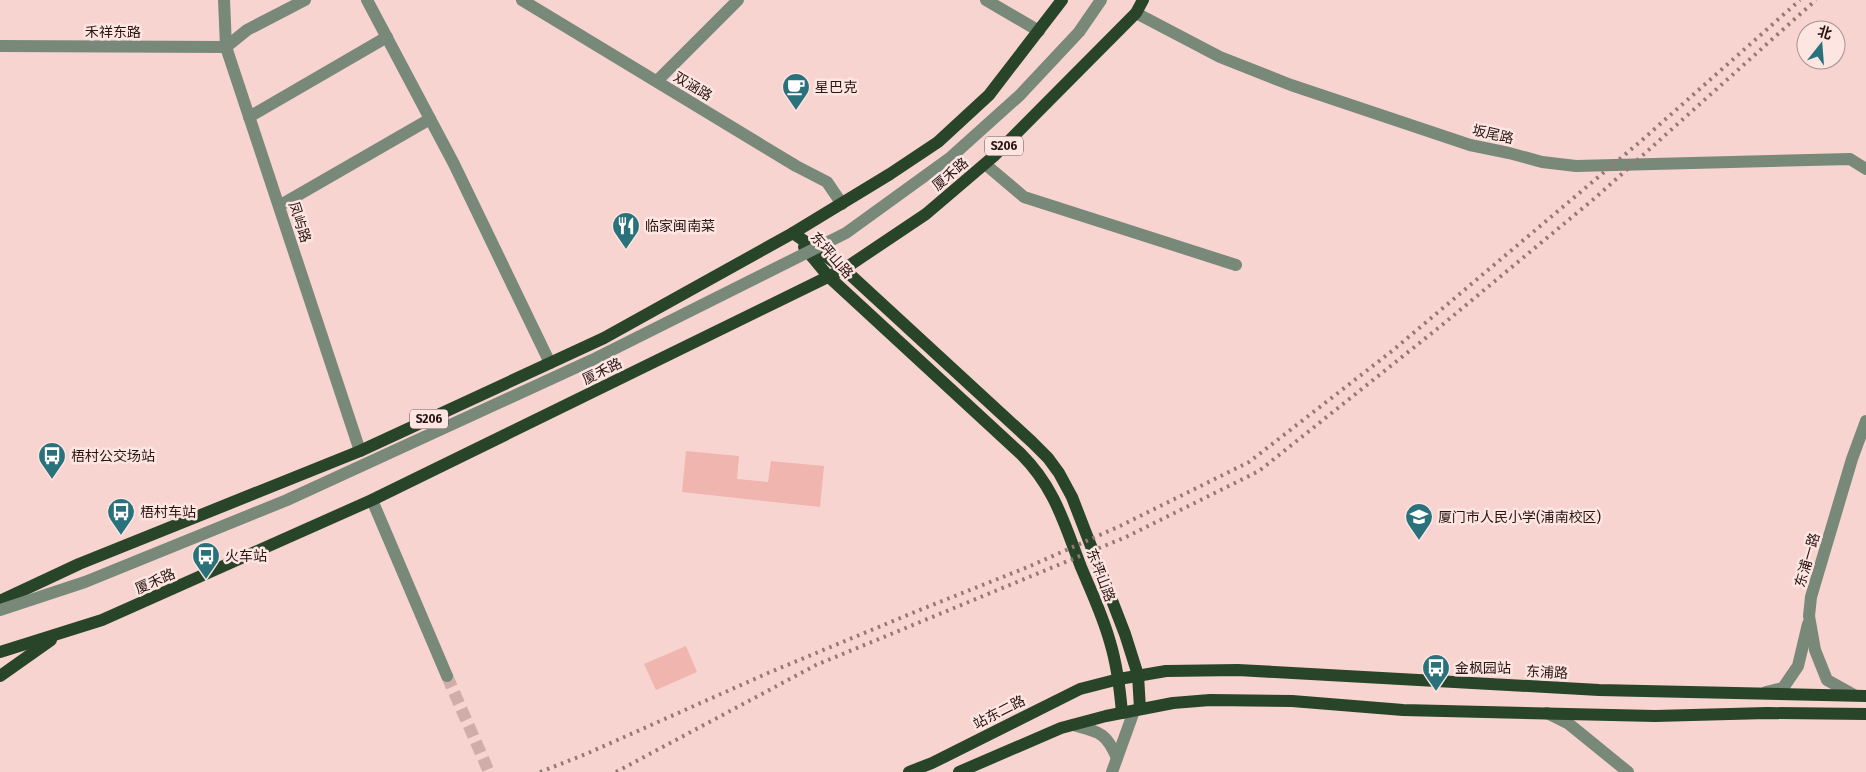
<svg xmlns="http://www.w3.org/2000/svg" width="1866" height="772" viewBox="0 0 1866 772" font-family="'Fira Sans','Noto Sans SC',sans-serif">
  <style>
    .building { fill: #efb5ae }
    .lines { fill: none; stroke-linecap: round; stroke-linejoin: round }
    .minor-tunnel { stroke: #cfaeaa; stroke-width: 12; stroke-dasharray: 12 6; stroke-linecap: butt }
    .minor { stroke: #798979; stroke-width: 12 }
    .major { stroke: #284529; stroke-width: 12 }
    .rail { stroke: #957976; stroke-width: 4; stroke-dasharray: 2.5 5; stroke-linecap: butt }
    .minor-bridge { stroke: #798979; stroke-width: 12 }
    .labels { text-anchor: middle; stroke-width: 5; stroke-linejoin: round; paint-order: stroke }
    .shield { fill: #fde5e2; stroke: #695351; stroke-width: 1 }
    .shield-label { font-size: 12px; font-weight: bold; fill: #2a1513 }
    .street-label { font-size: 14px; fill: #2a1513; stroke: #fde5e2 }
    .poi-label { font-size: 14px; fill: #2a1513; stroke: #fde5e2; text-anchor: start }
  </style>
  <rect width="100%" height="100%" fill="#f8d4d0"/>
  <g class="building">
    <polygon points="686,451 739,456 737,479 768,482 771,461 824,466 820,507 682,492"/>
    <polygon points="686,646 697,672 656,690 644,664"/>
  </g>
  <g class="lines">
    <polyline class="minor-tunnel" points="447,676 489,772"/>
    <g class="minor">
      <polyline points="224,0 226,47 360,451"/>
      <polyline points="367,0 454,164 550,363"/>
      <polyline points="522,0 796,166 827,182 842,204"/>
      <polyline points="986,0 1039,31"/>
      <polyline points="1136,13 1220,57 1291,85 1470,145 1509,153 1542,162 1576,166 1850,159 1866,169"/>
      <polyline points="0,46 226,47 247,30 305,0"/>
      <polyline points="657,81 738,0"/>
      <polyline points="249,117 387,37"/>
      <polyline points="985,164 1024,197 1236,265"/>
      <polyline points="279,206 430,119"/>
      <polyline points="372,500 447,676"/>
      <polyline points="1766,692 1783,688 1798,666 1808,624"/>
      <polyline points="1854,695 1827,680 1815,650 1809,616 1811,597 1852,459 1866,421"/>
      <polyline points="1547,713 1569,724 1628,772"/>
      <path d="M1073,725C1099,732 1106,732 1117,758"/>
      <polyline points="1112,772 1134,711"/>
    </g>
    <g class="major">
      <polyline points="793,233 844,269 1032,442 1048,458 1059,473 1072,497 1125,634 1138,675 1140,709"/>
      <path d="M804,247L828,276L1021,454C1055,488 1064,523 1081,567C1091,591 1103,616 1110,642C1117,665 1120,689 1122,713"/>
      <polyline points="0,601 79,564 360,451 550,363 604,338 793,233 890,174 938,142 989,95 1062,0"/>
      <polyline points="0,652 102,620 372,500 844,269 926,214 994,156 1136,13 1143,0"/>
      <polyline points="0,676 51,640"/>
      <polyline points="909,772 932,763 1080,689 1119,679 1166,671 1238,670 1599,690 1866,696"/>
      <polyline points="959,772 1061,728 1106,716 1173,703 1210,700 1292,701 1403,710 1655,716 1767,713 1866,714"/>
    </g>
    <g class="rail">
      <polyline points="540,772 586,754 768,673 922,609 1028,567 1120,526 1249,462 1392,351 1641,141 1800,0"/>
      <polyline points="616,772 816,665 1126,537 1259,471 1442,325 1595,198 1816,0"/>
    </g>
    <polyline class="minor-bridge" points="0,610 85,582 287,500 592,360 846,233 951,157 1020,95 1079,32 1101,0"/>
  </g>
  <defs>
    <symbol id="cafe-pin" viewBox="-11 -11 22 30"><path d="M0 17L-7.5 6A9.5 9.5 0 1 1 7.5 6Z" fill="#29727b" stroke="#fde5e2"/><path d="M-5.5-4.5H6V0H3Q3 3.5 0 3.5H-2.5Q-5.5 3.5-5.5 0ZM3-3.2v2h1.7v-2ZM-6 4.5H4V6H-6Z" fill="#fff"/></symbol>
    <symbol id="restaurant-pin" viewBox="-11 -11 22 30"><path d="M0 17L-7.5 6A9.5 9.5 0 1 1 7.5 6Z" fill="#29727b" stroke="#fde5e2"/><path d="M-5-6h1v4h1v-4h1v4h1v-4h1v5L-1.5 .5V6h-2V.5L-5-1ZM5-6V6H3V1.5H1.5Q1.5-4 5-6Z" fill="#fff"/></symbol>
    <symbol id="bus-pin" viewBox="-11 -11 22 30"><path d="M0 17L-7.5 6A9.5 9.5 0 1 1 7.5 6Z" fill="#29727b" stroke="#fde5e2"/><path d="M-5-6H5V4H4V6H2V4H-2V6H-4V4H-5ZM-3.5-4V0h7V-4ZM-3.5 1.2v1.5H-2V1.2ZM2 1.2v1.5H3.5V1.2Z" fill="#fff"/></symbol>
    <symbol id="school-pin" viewBox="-11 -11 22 30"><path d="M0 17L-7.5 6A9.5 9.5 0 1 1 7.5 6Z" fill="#29727b" stroke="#fde5e2"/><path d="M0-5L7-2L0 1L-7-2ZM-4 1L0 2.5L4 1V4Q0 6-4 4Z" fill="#fff"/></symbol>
  </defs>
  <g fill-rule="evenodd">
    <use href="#cafe-pin" x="780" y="71" width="32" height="43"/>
    <use href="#restaurant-pin" x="610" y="210" width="32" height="43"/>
    <use href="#bus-pin" x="36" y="440" width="32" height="43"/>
    <use href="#bus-pin" x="105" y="496" width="32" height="43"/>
    <use href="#school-pin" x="1403" y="501" width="32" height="43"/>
    <use href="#bus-pin" x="190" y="540" width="32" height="43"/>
    <use href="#bus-pin" x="1420" y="652" width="32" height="43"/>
  </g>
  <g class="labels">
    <g class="shield">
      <rect x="985" y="136.5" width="38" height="19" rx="4"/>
      <rect x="410" y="409.5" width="38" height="19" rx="4"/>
    </g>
    <g class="shield-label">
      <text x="1004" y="150">S206</text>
      <text x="429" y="423">S206</text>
    </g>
    <g class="street-label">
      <text x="113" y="37">禾祥东路</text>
      <text transform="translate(693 86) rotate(31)" y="5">双涵路</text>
      <text transform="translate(1493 134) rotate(13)" y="5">坂尾路</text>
      <text transform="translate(950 174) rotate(-40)" y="5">厦禾路</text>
      <text transform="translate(300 222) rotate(72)" y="5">凤屿路</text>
      <text transform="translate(832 255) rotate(49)" y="5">东坪山路</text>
      <text transform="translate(602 371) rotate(-26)" y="5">厦禾路</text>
      <text transform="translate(1807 560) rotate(-74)" y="5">东浦一路</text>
      <text transform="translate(1101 575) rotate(69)" y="5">东坪山路</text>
      <text transform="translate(155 581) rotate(-24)" y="5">厦禾路</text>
      <text transform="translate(1547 672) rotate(3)" y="5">东浦路</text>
      <text transform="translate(999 712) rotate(-27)" y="5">站东二路</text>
    </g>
    <g class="poi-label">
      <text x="815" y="92">星巴克</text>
      <text x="645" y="231">临家闽南菜</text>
      <text x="71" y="461">梧村公交场站</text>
      <text x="140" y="517">梧村车站</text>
      <text x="1438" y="522">厦门市人民小学(浦南校区)</text>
      <text x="225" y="561">火车站</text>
      <text x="1455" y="673">金枫园站</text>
    </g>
  </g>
  <g transform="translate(1821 45) rotate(17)"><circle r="24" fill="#fde5e2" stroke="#a9928f"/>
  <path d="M0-4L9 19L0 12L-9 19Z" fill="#29727b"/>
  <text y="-8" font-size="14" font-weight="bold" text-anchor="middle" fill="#2a1513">北</text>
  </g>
</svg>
